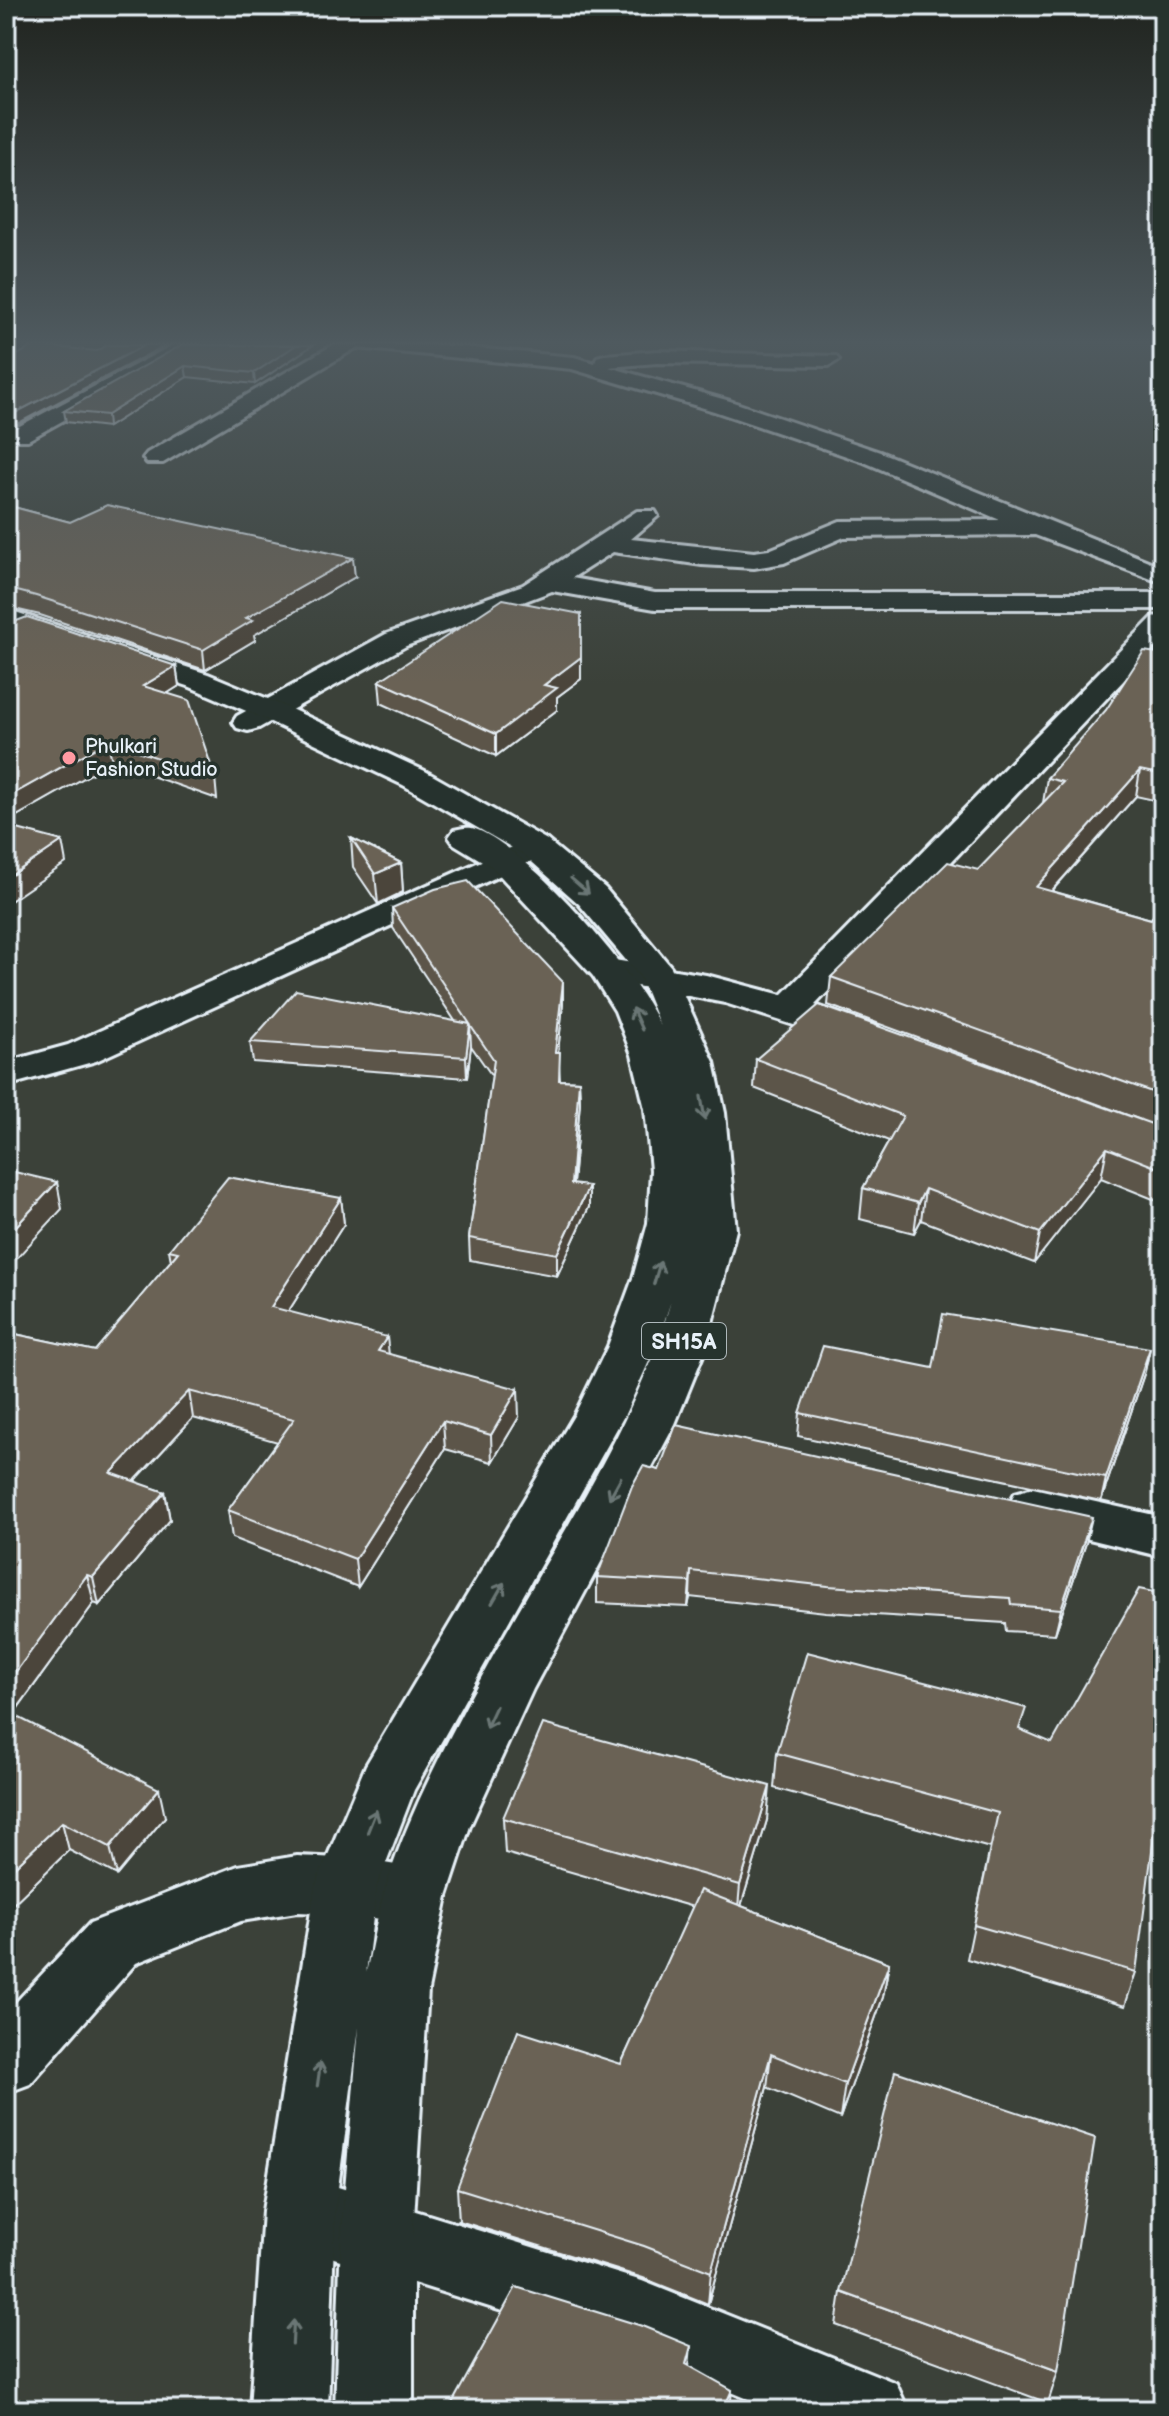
<svg xmlns="http://www.w3.org/2000/svg" width="1169" height="2416" viewBox="0 0 1169 2416" font-family="'Balsamiq Sans',sans-serif">
  <style>
    .lines { fill: none; stroke-linecap: round; stroke-linejoin: round }
    .street-casing { stroke: #e8f1f8; stroke-width: 6 }
    .primary-casing { stroke: #e8f1f8; stroke-width: 6 }
    .street { fill: #26332d; fill-rule: evenodd }
    .primary { fill: #26332d; fill-rule: evenodd }
    .wall { fill: #5c5448; stroke: #e8f1f8; stroke-width: 2 }
    .shaded-wall { fill: #4b453b; stroke: #e8f1f8; stroke-width: 2 }
    .building { fill: #6b6254; stroke: #e8f1f8; stroke-width: 2 }
    .oneway { stroke: #6a7674 }
    .poi-dot { fill: #ff9aa2; stroke: #26332d; stroke-width: 3 }
    .labels { text-anchor: middle; stroke-width: 7; stroke-linejoin: round; paint-order: stroke }
    .far-poi-label { font-size: 20px; fill: #e8f1f8; stroke: #26332d; text-anchor: start }
    .shield { fill: #26332d; stroke: #aeb8bb; stroke-width: 2 }
    .shield-label { font-size: 22px; font-weight: bold; fill: #e8f1f8 }
  </style>
  <rect width="100%" height="100%" fill="#3b4139"/>
  <filter id="ink" filterUnits="userSpaceOnUse"><feTurbulence type="fractalNoise" baseFrequency=".0125" numOctaves="2"/><feDisplacementMap in="SourceGraphic" scale="16" xChannelSelector="R" yChannelSelector="G"/><feConvolveMatrix kernelMatrix="1 2 1 2 8 2 1 2 1" color-interpolation-filters="sRGB"/></filter>
  <g filter="url(#ink)">
    <g class="lines">
      <defs>
        <g id="street">
          <polygon points="173,345 199,345 28,440 12,440 9,435 12,430"/>
          <polygon points="333,345 441,345 574,357 595,363 597,357 604,355 657,351 836,356 839,360 829,366 657,363 609,367 730,401 880,452 1153,563 1163,560 1163,578 1154,580 1035,535 844,537 784,563 754,568 702,565 613,552 572,578 655,593 1163,593 1163,609 655,609 552,591 406,646 259,728 248,731 237,728 233,722 237,716 386,634 523,585 637,511 655,511 658,516 631,539 754,552 769,550 840,521 1000,520 864,462 714,411 572,369 356,348 163,463 147,463 143,458 147,453"/>
          <polygon points="1163,615 1163,639 815,1005 878,1027 884,1035 878,1043 864,1047 850,1043 725,1003 595,978 589,970 595,962 608,959 706,975 782,995 1153,617"/>
          <polygon points="535,837 547,840 552,847 547,854 96,1061 6,1086 6,1062 68,1045"/>
          <polygon points="1033,1488 1163,1517 1163,1557 1015,1521 1007,1507 1015,1493"/>
          <path d="M297,1856C344,1858 393,1860 437,1876L447,1896L437,1916L415,1924L346,1914L297,1912L241,1921L136,1963L30,2084L6,2093V2013L90,1923L238,1866Z"/>
          <polygon points="299,2175 642,2281 896,2383 908,2410 775,2410 642,2355 299,2247 274,2236 263,2211 274,2186"/>
        </g>
        <g id="primary">
          <polygon points="16,345 44,345 6,363 6,350"/>
          <path d="M6,609L208,674L280,704L425,771L547,840L605,888L671,967L714,1062L725,1113L736,1230L705,1350L675,1424L533,1689L470,1826L447,1896L428,1990L413,2235V2410H335L341,2235L359,2027L335,2211L328,2410H250L263,2211L315,1886L366,1765L575,1414L608,1346L633,1278L648,1223L651,1170L645,1109L632,1055L615,1011L593,976L492,867L454,844L449,837L454,830C463,828 469,826 478,830C531,852 637,973 660,1026L640,977L579,904L523,854L403,785L258,716L188,686L6,626ZM671,1301C633,1434 551,1548 486,1669C447,1741 406,1818 383,1896C376,1921 372,1948 366,1973L377,1886L414,1790L625,1414L656,1346Z"/>
        </g>
      </defs>
      <use href="#street" class="street-casing"/>
      <use href="#primary" class="primary-casing"/>
      <use href="#street" class="street"/>
      <use href="#primary" class="primary"/>
    </g>
    <g class="wall">
      <polygon points="182,345 313,345 255,384 187,377 108,427 66,422 64,411"/>
      <polygon points="6,505 70,522 355,577 254,635 255,640 205,670 40,615 6,607"/>
      <polygon points="581,614 581,679 557,697 557,710 496,756 381,703 379,681"/>
      <polygon points="1163,654 1163,802 1136,796 1052,891 1151,919 1163,902 1163,1203 1101,1178 1034,1263 921,1220 914,1233 860,1219 863,1188 889,1141 754,1088 756,1059 1141,1120 828,1005 831,977 978,870 1043,803 1047,778"/>
      <polygon points="176,666 179,686 167,693 215,777 217,799 112,762 6,822"/>
      <polygon points="351,838 401,863 403,892 378,904 353,867"/>
      <polygon points="392,908 563,982 563,1003 558,1052 560,1080 579,1081 580,1102 573,1184 589,1207 557,1276 470,1260 469,1238 492,1076 471,1046 467,1078 253,1062 250,1042 455,1021 393,928"/>
      <polygon points="341,1198 344,1224 288,1312 389,1354 519,1417 492,1462 445,1449 358,1587 232,1538 228,1510 278,1442 193,1418 134,1482 165,1492 170,1520 99,1605 94,1603 13,1715 165,1817 117,1875 69,1850 6,1911 6,1332 95,1351 171,1261 169,1250"/>
      <polygon points="1150,1348 1145,1371 1101,1501 798,1436 800,1413 933,1368"/>
      <polygon points="659,1470 1086,1543 1055,1634 1006,1631 1005,1623 826,1612 690,1597 688,1607 597,1603 597,1577"/>
      <polygon points="1021,1730 1136,1972 1125,2006 967,1959 990,1848 774,1788 777,1753"/>
      <polygon points="503,1818 767,1820 741,1906 889,1963 883,1997 840,2118 767,2087 708,2304 643,2278 459,2221 457,2188 621,2064 693,1907 505,1853"/>
      <polygon points="841,2292 1058,2371 1048,2403 836,2325"/>
    </g>
    <g class="shaded-wall">
      <polygon points="145,345 166,345 11,427 6,434 6,420 9,416"/>
      <polygon points="296,345 313,345 255,384 254,373"/>
      <polygon points="185,366 187,377 108,427 107,415"/>
      <polygon points="353,558 355,577 254,635 255,640 205,670 203,650 246,618"/>
      <polygon points="581,657 581,679 557,697 557,710 496,756 496,734 544,685"/>
      <polygon points="176,666 179,686 146,707 143,686"/>
      <polygon points="108,741 112,762 6,822 6,798"/>
      <polygon points="1140,770 1136,796 1031,914 1036,887"/>
      <polygon points="62,841 66,863 6,904 6,879"/>
      <polygon points="401,863 403,892 378,904 375,874"/>
      <polygon points="563,982 563,1003 556,1073 555,1052"/>
      <polygon points="470,1025 471,1046 467,1078 466,1057"/>
      <polygon points="579,1081 580,1102 571,1205 571,1184"/>
      <polygon points="1107,1148 1101,1178 1034,1263 1040,1233"/>
      <polygon points="57,1182 62,1209 6,1270 6,1237"/>
      <polygon points="589,1186 589,1207 557,1276 557,1254"/>
      <polygon points="925,1189 921,1220 914,1233 918,1203"/>
      <polygon points="341,1198 344,1224 274,1334 271,1307"/>
      <polygon points="387,1337 390,1364 378,1351"/>
      <polygon points="1150,1348 1145,1371 1101,1501 1106,1478"/>
      <polygon points="518,1389 519,1417 492,1462 491,1435"/>
      <polygon points="189,1391 193,1418 116,1501 111,1473"/>
      <polygon points="443,1421 445,1449 358,1587 355,1559"/>
      <polygon points="165,1492 170,1520 99,1605 93,1577"/>
      <polygon points="1092,1517 1086,1543 1055,1634 1061,1609"/>
      <polygon points="691,1571 690,1597 688,1607 690,1582"/>
      <polygon points="87,1575 94,1603 6,1724 6,1685"/>
      <polygon points="770,1786 767,1820 737,1919 740,1885"/>
      <polygon points="159,1789 165,1817 117,1875 110,1847"/>
      <polygon points="62,1822 69,1850 6,1911 6,1875"/>
      <polygon points="889,1963 883,1997 840,2118 845,2084"/>
      <polygon points="771,2054 767,2087 708,2304 711,2272"/>
      <polygon points="691,2346 688,2377 686,2364"/>
      <polygon points="732,2390 730,2410 723,2410"/>
    </g>
    <g class="building">
      <polygon points="35,345 97,351 107,345 145,345 9,416 6,420 6,361"/>
      <polygon points="182,345 296,345 254,373 185,366 107,415 64,411"/>
      <polygon points="6,505 70,522 107,505 353,558 246,618 253,620 203,650 36,596 6,588"/>
      <polygon points="503,599 581,614 581,657 544,685 557,688 496,734 379,681"/>
      <polygon points="27,617 176,666 143,686 189,700 215,777 108,741 6,798 6,625"/>
      <polygon points="1144,651 1163,654 1163,775 1140,770 1036,887 1151,919 1163,902 1163,1096 831,977 948,862 978,870 1063,782 1047,778 1106,710"/>
      <polygon points="6,826 62,841 6,879"/>
      <polygon points="351,838 401,863 375,874"/>
      <polygon points="468,881 563,982 555,1052 560,1052 559,1080 579,1081 571,1184 589,1186 557,1254 469,1238 494,1060 470,1025 466,1057 250,1042 296,990 470,1024 392,908 435,889"/>
      <polygon points="819,1005 1163,1128 1163,1170 1107,1148 1040,1233 925,1189 918,1203 863,1188 903,1116 756,1059"/>
      <polygon points="6,1170 57,1182 6,1237"/>
      <polygon points="228,1177 341,1198 271,1307 387,1337 378,1351 518,1389 491,1435 443,1421 355,1559 228,1510 294,1419 189,1391 111,1473 165,1492 93,1577 87,1575 6,1685 6,1332 95,1351 178,1252 169,1250"/>
      <polygon points="943,1314 1150,1348 1106,1478 800,1413 823,1346 933,1368"/>
      <polygon points="676,1425 1092,1517 1061,1609 1011,1605 1010,1598 828,1586 691,1571 690,1582 597,1577 632,1486 643,1466 659,1470"/>
      <polygon points="1139,1589 1163,1594 1163,1768 1136,1972 974,1925 998,1813 777,1753 807,1652 1026,1708 1019,1729 1052,1743"/>
      <polygon points="6,1711 159,1789 110,1847 62,1822 6,1875"/>
      <polygon points="543,1724 770,1786 740,1885 503,1818"/>
      <polygon points="700,1890 889,1963 845,2084 771,2054 711,2272 644,2246 457,2188 518,2031 621,2064"/>
      <polygon points="895,2071 1095,2138 1058,2371 841,2292"/>
      <polygon points="516,2287 642,2326 691,2346 686,2364 732,2390 723,2410 459,2410 451,2405"/>
    </g>
    <defs><path id="oneway-shaft" d="M-6 0H5M1.5-3L5.5 0L1.5 3" fill="none" stroke-width="1.6" stroke-linecap="round" stroke-linejoin="round" transform="scale(2)"/></defs>
    <g class="oneway">
      <use href="#oneway-shaft" transform="translate(580 886) rotate(41)"/>
      <use href="#oneway-shaft" transform="translate(637 1019) rotate(-114)"/>
      <use href="#oneway-shaft" transform="translate(703 1108) rotate(80)"/>
      <use href="#oneway-shaft" transform="translate(657 1273) rotate(-74)"/>
      <use href="#oneway-shaft" transform="translate(615 1488) rotate(119)"/>
      <use href="#oneway-shaft" transform="translate(498 1593) rotate(-60)"/>
      <use href="#oneway-shaft" transform="translate(491 1717) rotate(115)"/>
      <use href="#oneway-shaft" transform="translate(372 1821) rotate(-68)"/>
      <use href="#oneway-shaft" transform="translate(319 2074) rotate(-82)"/>
      <use href="#oneway-shaft" transform="translate(293 2332) rotate(-87)"/>
    </g>
  </g>
  <linearGradient id="sky" x2="0" y2="1"><stop stop-color="#20241f"/><stop offset="0.5" stop-color="#4f5a5f"/><stop offset="1" stop-color="#4f5a5f" stop-opacity="0"/></linearGradient>
  <rect width="1169" height="684" fill="url(#sky)"/>
  <circle class="poi-dot" cx="69" cy="758" r="8"/>
  <g class="labels">
    <g class="far-poi-label">
      <text x="85" y="753">Phulkari<tspan x="85" dy="23">Fashion Studio</tspan></text>
    </g>
    <rect class="shield" x="642" y="1323" width="84" height="36" rx="6"/>
    <g class="shield-label">
      <text x="684" y="1349">SH15A</text>
    </g>
  </g>
  <rect width="1169" height="2416" fill="none" stroke="#26332d" stroke-width="32"/>
  <rect x="16" y="16" width="1137" height="2384" fill="none" stroke="#e8f1f8" stroke-width="3" filter="url(#ink)"/>
</svg>
